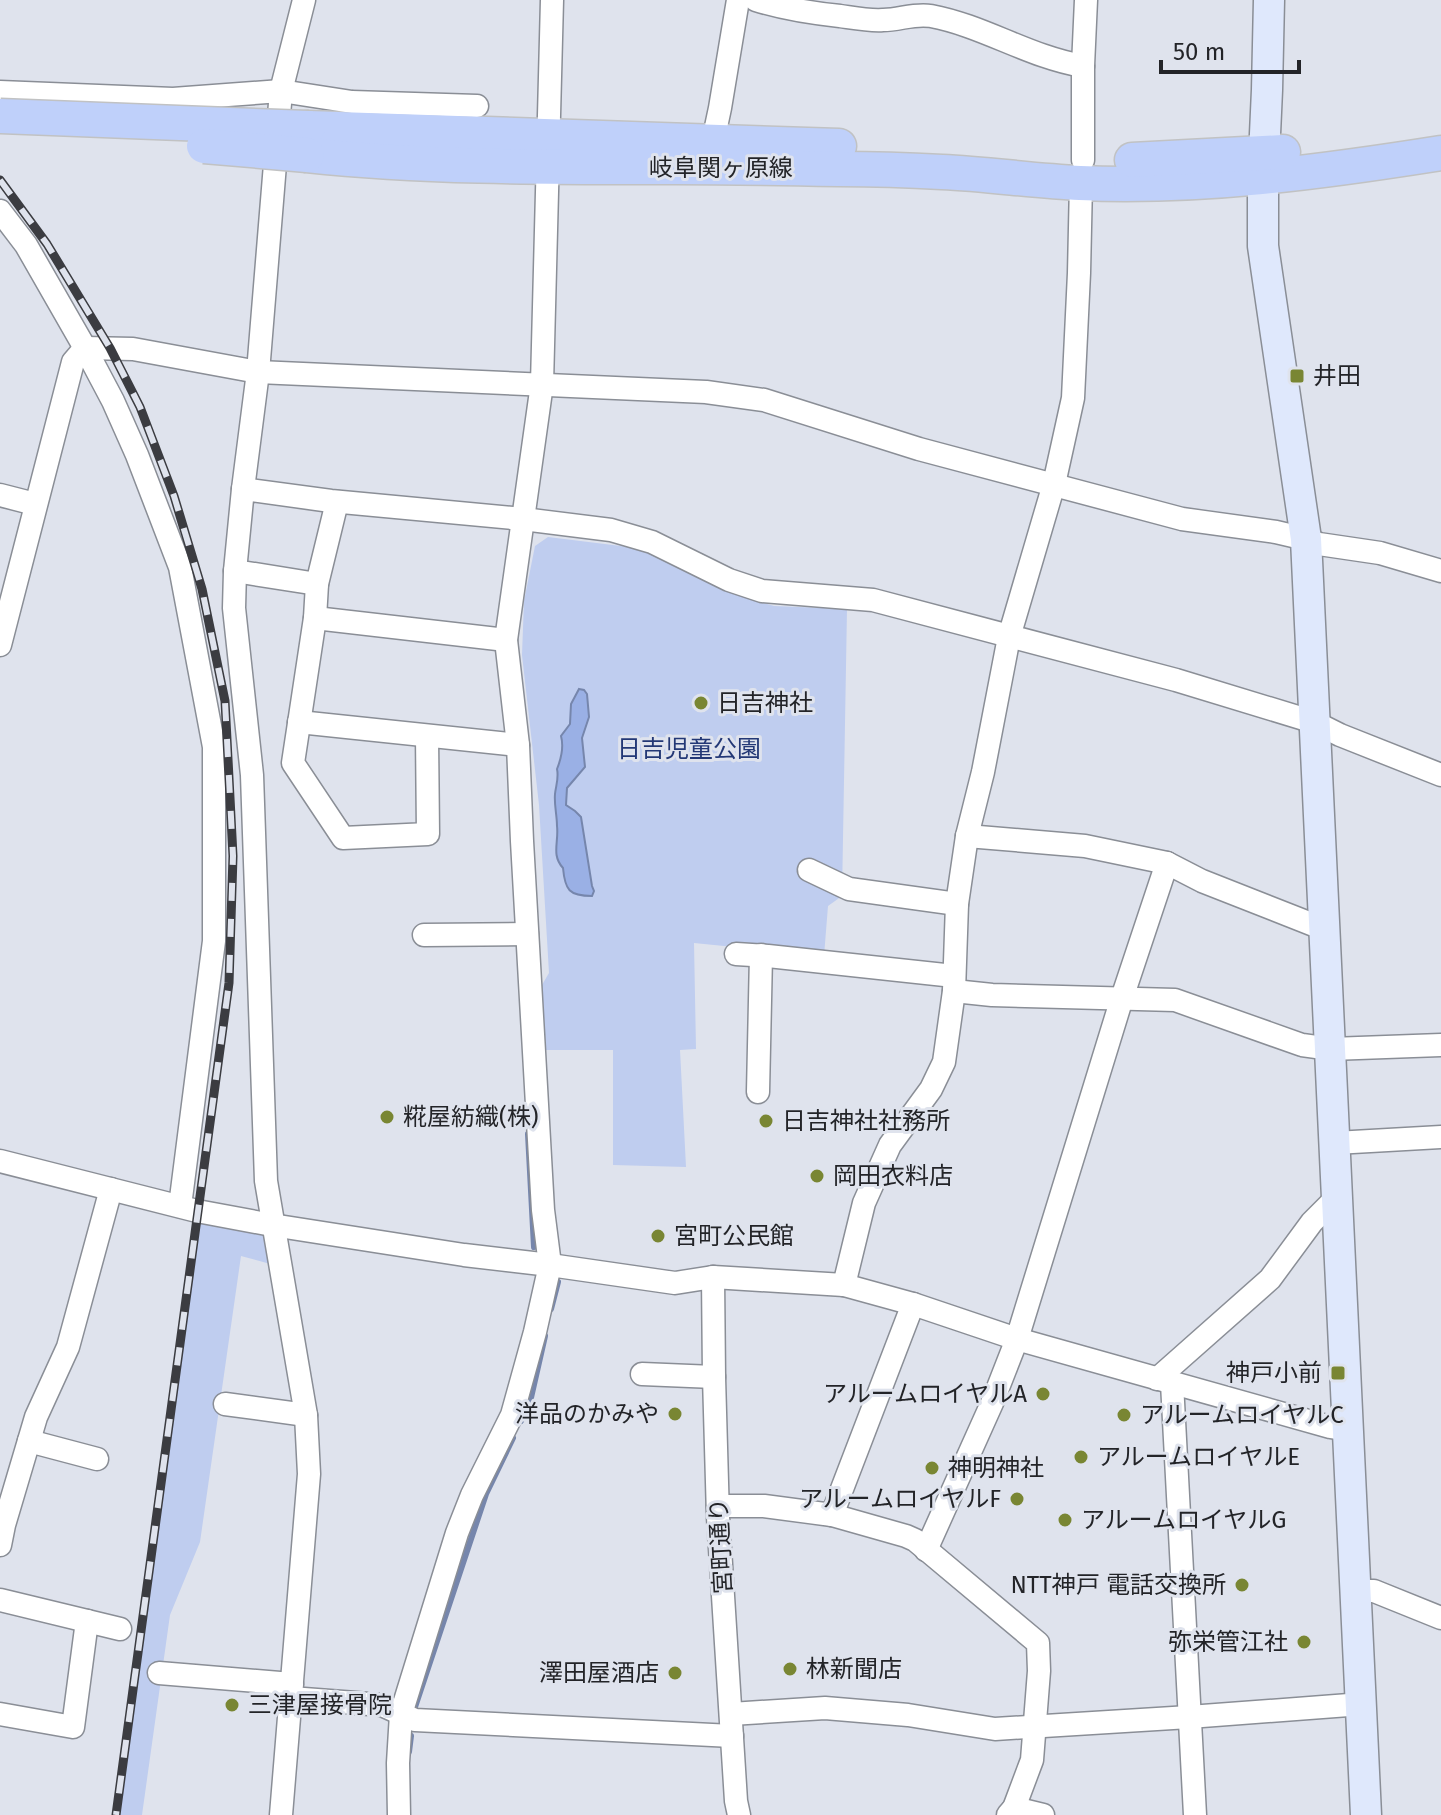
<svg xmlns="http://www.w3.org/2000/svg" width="1441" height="1815" viewBox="0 0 1441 1815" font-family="'Fira Sans','Noto Sans JP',sans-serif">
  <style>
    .green { fill: #bfcdef }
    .water { fill: #9ab0e5; stroke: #7686ac; stroke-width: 2 }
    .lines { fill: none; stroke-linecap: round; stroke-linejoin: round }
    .stream { stroke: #7686ac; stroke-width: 6 }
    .street-casing { stroke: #8a8e96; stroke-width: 25 }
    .secondary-casing { stroke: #8a8e96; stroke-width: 33 }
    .primary-casing { stroke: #c1c2c3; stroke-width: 37 }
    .street { stroke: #fff; stroke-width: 22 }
    .secondary { stroke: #dfe8fc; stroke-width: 30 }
    .primary { stroke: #bfd0fa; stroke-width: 34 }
    .rail-casing { stroke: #3b3c41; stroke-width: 9 }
    .rail { stroke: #dfe3ed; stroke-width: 6; stroke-dasharray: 18; stroke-linecap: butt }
    .primary-bridge-casing { stroke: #c1c2c3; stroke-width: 37; stroke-linecap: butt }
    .primary-bridge { stroke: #bfd0fa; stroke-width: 34 }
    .poi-dot { fill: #798633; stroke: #dfe3ed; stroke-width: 3 }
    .labels { text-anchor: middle; stroke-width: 6; stroke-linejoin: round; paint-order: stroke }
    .street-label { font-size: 24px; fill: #232428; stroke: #dfe3ed }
    .poi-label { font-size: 24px; fill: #232428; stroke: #dfe3ed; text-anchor: start }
    .park-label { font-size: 24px; fill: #233876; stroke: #dfe3ed }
  </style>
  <rect width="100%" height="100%" fill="#dfe3ed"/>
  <g class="green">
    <polygon points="548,537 637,548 675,562 733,594 774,606 847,609 842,896 828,906 824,956 694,943 696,1049 680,1050 686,1167 613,1165 613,1050 544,1050 539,990 549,973 539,805 522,655 524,601 535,546"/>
    <polygon points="199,1216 270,1231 274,1265 241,1256 200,1542 170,1615 142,1815 120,1815"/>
  </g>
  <path class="water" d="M579,689L584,690L587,694L589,717L582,738L585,767L567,788L566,805L575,811L581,817L592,886L594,891L592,896C569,896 565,890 563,868C551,855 559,842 557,826C557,815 554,805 555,794C556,785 559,778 557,769C561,759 564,747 561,736L570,724L571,704Z"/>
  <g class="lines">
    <g class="stream">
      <polyline points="528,1134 534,1247"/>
      <polyline points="551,1309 558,1282"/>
      <polyline points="521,1421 530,1402 545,1336"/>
      <polyline points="414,1710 486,1494 513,1438"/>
      <polyline points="409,1752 411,1736"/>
    </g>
    <defs>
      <g id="street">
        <path d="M756,0C784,9 811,13 840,16C854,18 869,21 883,20C900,20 914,13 931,16C984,26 1029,57 1083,66"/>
        <polyline points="0,92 173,99 281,91 352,102 477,106"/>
        <polyline points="713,141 720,108 738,0"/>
        <polyline points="1083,160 1083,66 1086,0"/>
        <polyline points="0,211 26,245 85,348 113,401 137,455 180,567 214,747 214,941 180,1206"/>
        <polyline points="85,348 133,349 258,372 706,392 764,400 919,449 1182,519 1276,532 1306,539 1319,544 1380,553 1441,571"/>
        <polyline points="243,489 331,501 523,519 611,530 652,542 729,580 762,591 873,600 1176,680 1314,722 1340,735 1441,775"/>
        <polyline points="0,495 35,504"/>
        <polyline points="337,502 317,584 315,618 293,763 343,838 428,834 427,736"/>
        <polyline points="235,571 317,584"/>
        <polyline points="315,618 506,640"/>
        <polyline points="0,645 73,362 85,348"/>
        <polyline points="299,722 518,745"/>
        <polyline points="967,836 1085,846 1167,863 1202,881 1324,929"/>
        <polyline points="809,870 849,889 957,904"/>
        <polyline points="424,935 527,934"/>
        <polyline points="736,954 768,956 954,976"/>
        <polyline points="954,991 992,995 1175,1000 1302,1045 1331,1049 1441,1045"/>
        <polyline points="758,1092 761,955"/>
        <polyline points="1335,1143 1441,1137"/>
        <polyline points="0,1161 197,1211 272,1225 464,1255 550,1265 675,1283 713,1277 844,1285 913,1304 1017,1339 1330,1427 1349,1430"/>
        <polyline points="713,1277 714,1377 718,1517 736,1801 739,1815"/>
        <polyline points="844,1285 864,1203 890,1145 931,1089 944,1062 954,991 957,904 967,836 983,772 1009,637 1054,484 1073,398 1079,273 1081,183"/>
        <polyline points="642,1374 714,1377"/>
        <polyline points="1157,1379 1270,1279 1312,1222 1337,1197"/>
        <polyline points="1172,1383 1195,1815"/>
        <polyline points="225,1404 306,1415"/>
        <polyline points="29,1441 97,1459"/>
        <polyline points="718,1506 764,1506 832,1515 906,1536 915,1540 1038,1643 1039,1671 1032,1760 1014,1808 1008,1815"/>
        <polyline points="832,1515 913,1304"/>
        <polyline points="0,1545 4,1525 36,1417 68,1347 111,1189"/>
        <polyline points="926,1550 992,1403 1017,1339 1122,998 1167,863"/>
        <polyline points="1356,1591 1374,1591 1441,1618"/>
        <polyline points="0,1600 120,1629"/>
        <polyline points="159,1673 292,1684"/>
        <polyline points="291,1698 382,1705 415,1720 732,1736"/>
        <polyline points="0,1714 73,1727 87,1621"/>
        <polyline points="731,1714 825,1708 908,1715 995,1729 1189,1717 1362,1704"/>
        <polyline points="1014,1808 1043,1815"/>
        <polyline points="281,1815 309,1474 306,1415 266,1181 252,775 234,608 235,571 243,489 258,372 281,91 304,0"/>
        <polyline points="399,1815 398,1763 401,1714 457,1533 472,1495 512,1415 535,1332 550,1265 543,1210 522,841 518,745 506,640 542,384 552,0"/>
      </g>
      <polyline id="secondary" points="1269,0 1267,90 1263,178 1263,246 1306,539 1366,1815"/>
      <g id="primary">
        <polyline points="308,128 839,146"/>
        <path d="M307,155C429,168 553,167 676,167C730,167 785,168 839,169C873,169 907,170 942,172C988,174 1034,181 1080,183C1202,188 1321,172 1441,153"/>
        <polyline points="1132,160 1283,152"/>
      </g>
    </defs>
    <use href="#street" class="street-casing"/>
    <use href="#secondary" class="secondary-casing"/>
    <use href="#primary" class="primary-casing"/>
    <use href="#street" class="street"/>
    <use href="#secondary" class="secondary"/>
    <use href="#primary" class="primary"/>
    <defs>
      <polyline id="rail" points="0,180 47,244 110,348 140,407 174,496 202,589 225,701 233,856 229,983 116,1815"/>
    </defs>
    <use href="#rail" class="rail-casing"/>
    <use href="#rail" class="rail"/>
    <defs>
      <g id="primary-bridge">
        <polyline points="0,116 308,128"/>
        <polyline points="204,146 307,155"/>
      </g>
    </defs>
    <use href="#primary-bridge" class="primary-bridge-casing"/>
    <use href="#primary-bridge" class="primary-bridge"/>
  </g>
  <g class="poi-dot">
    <rect x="1289" y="368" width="16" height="16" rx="4"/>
    <circle cx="701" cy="703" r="8"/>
    <circle cx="387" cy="1117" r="8"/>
    <circle cx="766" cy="1121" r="8"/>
    <circle cx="817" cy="1176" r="8"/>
    <circle cx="658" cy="1236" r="8"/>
    <rect x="1330" y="1365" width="16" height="16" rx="4"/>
    <circle cx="1043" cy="1394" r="8"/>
    <circle cx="675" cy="1414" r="8"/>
    <circle cx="1124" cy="1415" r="8"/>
    <circle cx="1081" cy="1457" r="8"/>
    <circle cx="932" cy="1468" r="8"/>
    <circle cx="1017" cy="1499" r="8"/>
    <circle cx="1065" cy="1520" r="8"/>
    <circle cx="1242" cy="1585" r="8"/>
    <circle cx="1304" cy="1642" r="8"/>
    <circle cx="790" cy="1669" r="8"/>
    <circle cx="675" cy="1673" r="8"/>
    <circle cx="232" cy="1705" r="8"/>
  </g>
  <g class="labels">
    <g class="street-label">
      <text x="721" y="176">岐阜関ヶ原線</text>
      <text transform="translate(721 1546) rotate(-93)" y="8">宮町通り</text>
    </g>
    <g class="poi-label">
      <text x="1313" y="384">井田</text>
      <text x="717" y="711">日吉神社</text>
      <text x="403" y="1125">糀屋紡織(株)</text>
      <text x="782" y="1129">日吉神社社務所</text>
      <text x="833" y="1184">岡田衣料店</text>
      <text x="674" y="1244">宮町公民館</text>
      <text x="1322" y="1381" text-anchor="end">神戸小前</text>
      <text x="1027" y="1402" text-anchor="end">アルームロイヤルA</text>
      <text x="659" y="1422" text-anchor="end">洋品のかみや</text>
      <text x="1140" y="1423">アルームロイヤルC</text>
      <text x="1097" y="1465">アルームロイヤルE</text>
      <text x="948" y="1476">神明神社</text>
      <text x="1001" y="1507" text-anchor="end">アルームロイヤルF</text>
      <text x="1081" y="1528">アルームロイヤルG</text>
      <text x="1226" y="1593" text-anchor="end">NTT神戸 電話交換所</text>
      <text x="1288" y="1650" text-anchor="end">弥栄管江社</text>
      <text x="806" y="1677">林新聞店</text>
      <text x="659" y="1681" text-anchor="end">澤田屋酒店</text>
      <text x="248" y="1713">三津屋接骨院</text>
    </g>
    <g class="park-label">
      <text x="689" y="757">日吉児童公園</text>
    </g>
  </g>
  <path d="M1161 60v12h138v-12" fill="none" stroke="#232428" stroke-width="4"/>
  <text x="1173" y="60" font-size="24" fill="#232428" stroke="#dfe3ed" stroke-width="6" paint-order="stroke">50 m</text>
</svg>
